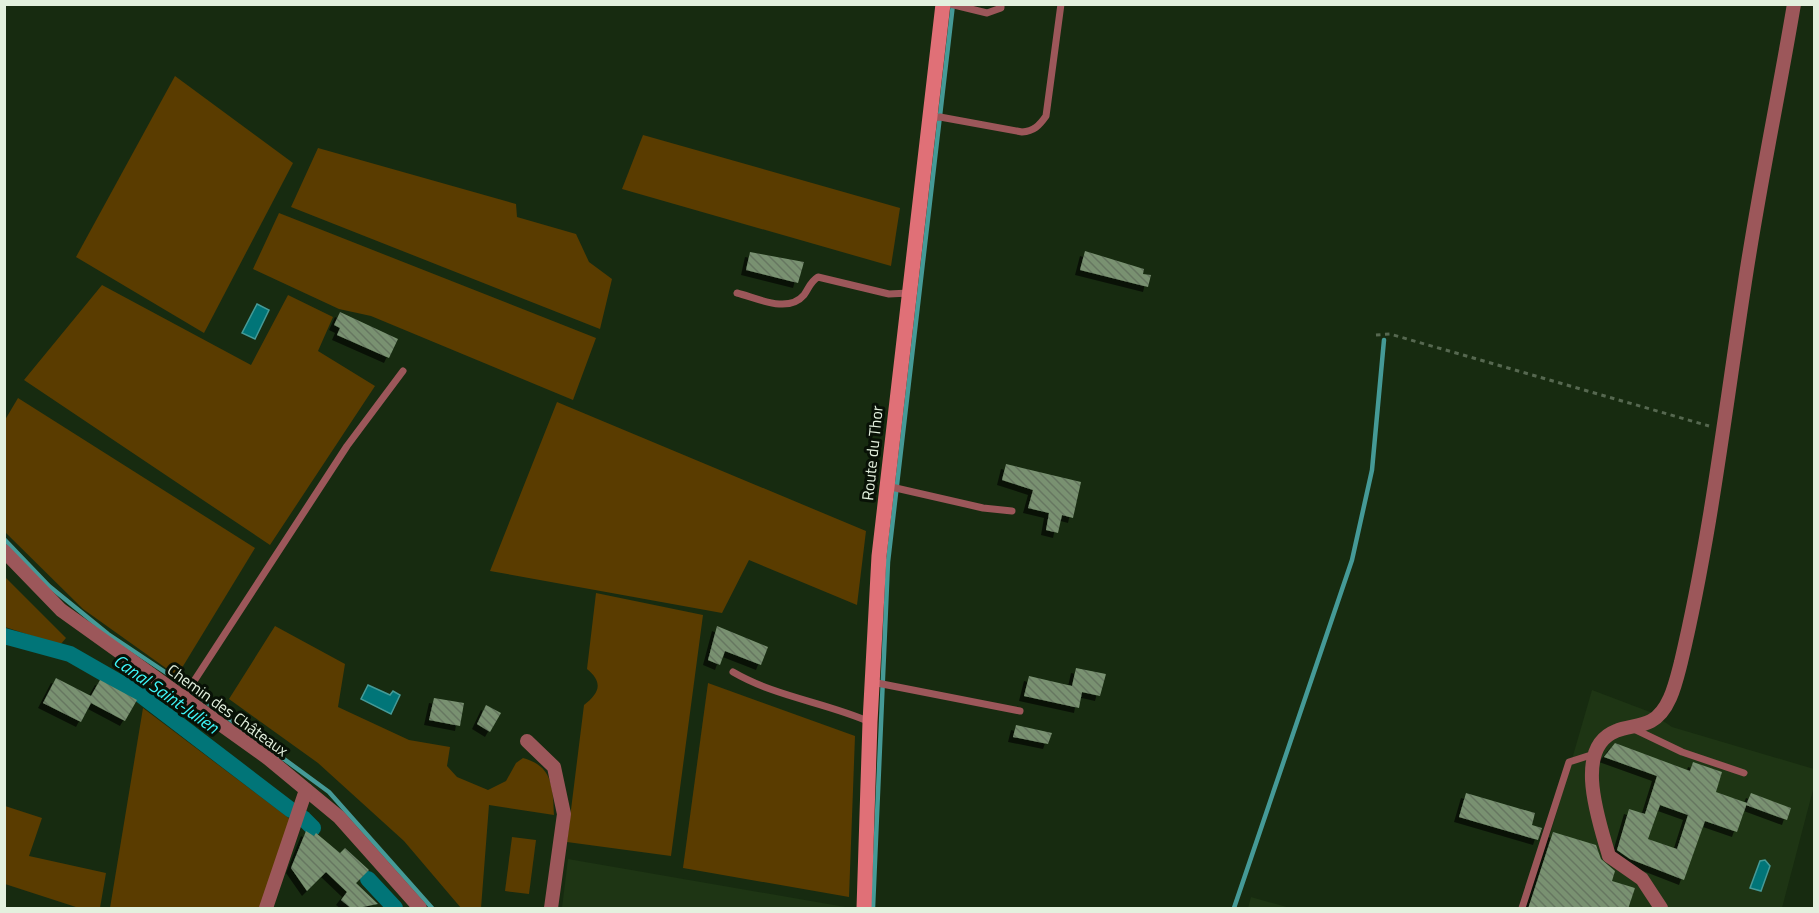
<svg xmlns="http://www.w3.org/2000/svg" width="1819" height="913" viewBox="0 0 1819 913" font-family="'Titillium Web',sans-serif">
  <style>
    .built { fill: #1e3514 }
    .green { fill: #5a3c00 }
    .water { fill: #017578; stroke: #459a97; stroke-width: 1.5 }
    .lines { fill: none; stroke-linecap: round; stroke-linejoin: round }
    .stream { stroke: #459a97; stroke-width: 4.5 }
    .canal { stroke: #017578; stroke-width: 16 }
    .building { fill: url(#building-back-hatch); fill-rule: evenodd; filter: url(#shadow) }
    .path { stroke: #566850; stroke-width: 3; stroke-dasharray: 4.5 4.5; stroke-linecap: butt }
    .lane { stroke: #9c575a; stroke-width: 7 }
    .street { stroke: #9c575a; stroke-width: 14 }
    .secondary { stroke: #e07077; stroke-width: 15 }
    .labels { text-anchor: middle; stroke-width: 6; stroke-linejoin: round; paint-order: stroke }
    .street-label { font-size: 16px; fill: #e3f0de; stroke: #081106 }
    .water-label { font-size: 18px; font-style: italic; fill: #3ff6fa; stroke: #081106 }
  </style>
  <defs>
    <pattern id="building-back-hatch" width="6" height="6" patternUnits="userSpaceOnUse" patternTransform="scale(1.5)"><rect width="6" height="6" fill="#799171"/><path d="M-1 5l2 2M0 0l6 6M5-1l2 2" fill="none" stroke="#667761"/></pattern>
    <filter id="shadow"><feDropShadow dx="-5" dy="5" stdDeviation="0" flood-color="#0009"/></filter>
  </defs>
  <rect width="100%" height="100%" fill="#172b10"/>
  <g class="built">
    <polygon points="1592,690 1650,712 1672,727 1814,769 1814,786 1782,908 1529,908"/>
    <polygon points="568,859 851,908 562,908"/>
    <polygon points="1251,897 1290,908 1248,908"/>
  </g>
  <g class="green">
    <polygon points="175,76 293,163 204,333 76,257"/>
    <polygon points="643,135 900,208 891,266 622,189"/>
    <polygon points="318,148 516,204 517,217 576,234 589,262 612,279 600,329 291,207"/>
    <polygon points="279,213 596,338 573,400 371,316 339,309 253,269"/>
    <polygon points="102,285 251,365 288,295 333,317 318,351 375,386 270,545 24,380"/>
    <polygon points="18,398 255,548 177,676 83,609 5,532 5,420"/>
    <polygon points="557,402 866,531 857,605 749,560 722,613 490,571"/>
    <polygon points="5,577 66,638 60,645 5,627"/>
    <path d="M596,593L703,615L671,856L567,842L584,705C599,693 604,683 587,669Z"/>
    <path d="M275,626L345,664L338,707L409,740L450,747L447,766L457,777L488,790L506,781L516,763L523,758C553,766 553,788 554,815L489,805L481,908H461L404,841L318,763L229,699Z"/>
    <polygon points="708,683 855,736 849,897 683,868"/>
    <polygon points="143,708 290,819 261,908 110,908"/>
    <polygon points="5,806 42,818 29,856 106,873 100,908 79,908 5,884"/>
    <polygon points="512,837 536,840 529,894 505,891"/>
  </g>
  <g class="water">
    <polygon points="257,304 269,310 255,339 242,333"/>
    <polygon points="368,685 390,695 393,691 400,695 391,714 361,699"/>
    <polygon points="1765,860 1770,866 1761,891 1750,888 1760,861"/>
  </g>
  <g class="lines">
    <g class="stream">
      <polyline points="4,539 49,586 108,634 168,674 329,792 432,908"/>
      <polyline points="873,908 888,562 953,4"/>
      <polyline points="1234,908 1352,560 1372,470 1384,340"/>
    </g>
    <g class="canal">
      <polyline points="4,636 70,654 138,693 291,810"/>
      <polyline points="303,818 313,828"/>
      <polyline points="368,879 395,908"/>
    </g>
  </g>
  <g class="building">
    <polygon points="1085,251 1144,269 1143,274 1151,275 1148,287 1080,270"/>
    <polygon points="750,252 804,262 798,283 746,270"/>
    <polygon points="340,312 398,339 389,358 337,335 340,328 334,325"/>
    <polygon points="1006,464 1081,482 1073,518 1062,515 1058,533 1046,530 1049,513 1028,508 1033,490 1002,480"/>
    <polygon points="717,626 768,647 761,665 725,651 720,665 708,660"/>
    <polygon points="1076,668 1106,674 1100,696 1082,692 1079,708 1024,696 1029,676 1072,686"/>
    <polygon points="56,678 91,696 100,680 137,700 125,721 91,703 81,722 43,703"/>
    <polygon points="434,698 464,703 460,726 429,720"/>
    <polygon points="486,705 501,713 490,732 477,724"/>
    <polygon points="1016,725 1052,733 1048,744 1013,737"/>
    <path d="M1615,743L1690,771L1693,762L1722,772L1716,792L1747,803L1737,832L1705,821L1684,880L1630,859L1617,850L1629,809L1645,814L1657,776L1604,757ZM1660,805L1688,815L1677,849L1648,839Z"/>
    <polygon points="1466,793 1535,813 1532,825 1542,828 1538,840 1459,817"/>
    <polygon points="1751,793 1791,808 1787,820 1746,805"/>
    <polygon points="306,831 314,836 316,833 340,853 345,848 369,870 356,883 378,904 352,909 341,900 347,892 326,872 307,891 291,868"/>
    <polygon points="1553,832 1596,845 1601,859 1615,871 1612,881 1635,888 1628,909 1528,909"/>
  </g>
  <g class="lines">
    <polyline class="path" points="1376,335 1390,334 1709,426"/>
    <g class="lane">
      <polyline points="950,4 987,13 1001,8 1001,4"/>
      <path d="M930,118L940,117L1022,132C1034,131 1039,126 1046,116L1061,4"/>
      <path d="M737,293C757,298 788,314 804,295C809,288 810,282 818,277L889,294L909,293"/>
      <polyline points="887,486 983,508 1012,511"/>
      <path d="M733,672C776,697 824,702 870,722"/>
      <polyline points="872,682 1020,711"/>
      <polyline points="183,698 347,446 403,371"/>
      <polyline points="1634,729 1682,752 1744,773"/>
      <polyline points="1522,908 1569,762 1594,754"/>
    </g>
    <g class="street">
      <polyline points="4,551 61,610 269,759 339,817 420,908"/>
      <polyline points="527,741 554,767 564,814 551,908"/>
      <polyline points="266,908 306,790"/>
      <path d="M1661,908L1642,879L1609,856C1600,824 1572,748 1616,731C1627,726 1640,727 1651,721C1670,711 1676,681 1681,662C1710,540 1725,412 1744,288C1758,193 1778,99 1794,4"/>
    </g>
    <polyline class="secondary" points="864,908 870,722 879,556 943,4"/>
  </g>
  <g class="labels">
    <g class="street-label">
      <text transform="translate(872 453) rotate(-84)" y="6">Route du Thor</text>
      <text transform="translate(228 710) rotate(36)" y="6">Chemin des Châteaux</text>
    </g>
    <g class="water-label">
      <text transform="translate(166 694) rotate(35)" y="6">Canal Saint-Julien</text>
    </g>
  </g>
  <rect width="1819" height="913" fill="none" stroke="#e3f0de" stroke-width="12"/>
</svg>
